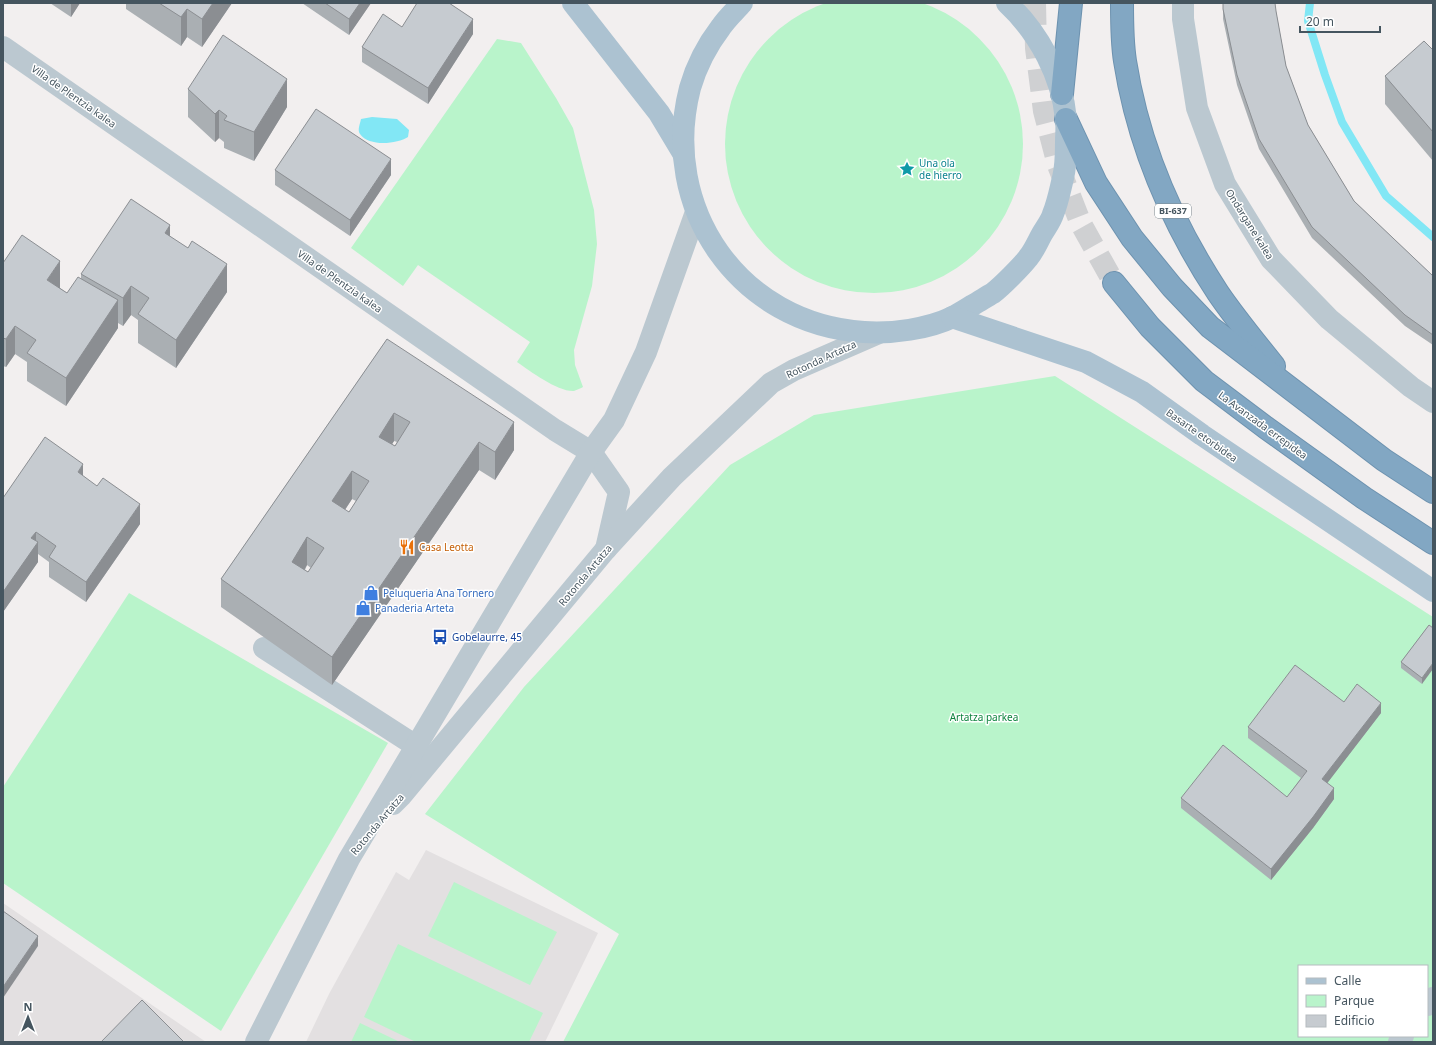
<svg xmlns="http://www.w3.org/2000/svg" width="1436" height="1045" viewBox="0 0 1436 1045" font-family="'Noto Sans',sans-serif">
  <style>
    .education { fill: #e3e0e1 }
    .green { fill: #b9f4cb; fill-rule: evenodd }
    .water { fill: #82e7f5 }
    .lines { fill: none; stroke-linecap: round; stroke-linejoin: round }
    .stream { stroke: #82e7f5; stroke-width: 8 }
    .highway-tunnel { stroke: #cfd0d2; stroke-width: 22; stroke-dasharray: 22 11; stroke-linecap: butt }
    .highway-casing { stroke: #6d92af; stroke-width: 24 }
    .minor { stroke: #bbc8d0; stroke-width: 22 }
    .major { stroke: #acc2d1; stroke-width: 22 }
    .highway { stroke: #82a7c3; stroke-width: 22 }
    .wall { fill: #aaafb3; fill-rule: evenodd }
    .shaded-wall { fill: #8b8e92 }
    .building { fill: #c6cbd0; stroke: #8b8e92; fill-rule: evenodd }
    .labels { text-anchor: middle; stroke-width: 3; stroke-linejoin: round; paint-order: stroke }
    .shield { fill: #fff; stroke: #7d888f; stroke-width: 1 }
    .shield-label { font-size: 9px; font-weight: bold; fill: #45555f }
    .street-label { font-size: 10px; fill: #45555f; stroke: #fff }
    .culture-label { font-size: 10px; fill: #0d838f; stroke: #fff; text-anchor: start }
    .food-label { font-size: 10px; fill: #c56008; stroke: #fff; text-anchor: start }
    .shop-label { font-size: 10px; fill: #366cbe; stroke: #fff; text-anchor: start }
    .transit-label { font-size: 10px; fill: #164399; stroke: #fff; text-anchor: start }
    .park-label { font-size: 10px; fill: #0d833e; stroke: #fff }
  </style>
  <rect width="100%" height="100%" fill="#f2efef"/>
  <g class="education">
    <polygon points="426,850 598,933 545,1042 306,1042 329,994 396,872 409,880"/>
    <polygon points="3,903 206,1042 3,1042"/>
  </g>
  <g class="green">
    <circle cx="874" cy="144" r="149"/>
    <path d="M497,39L521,43L556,98L573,128L594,210L597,244L592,286L574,350L575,365L583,387C581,388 577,390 574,391C558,392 530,371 517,362L530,342L418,265L403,286L351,248Z"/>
    <path d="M1055,376L1433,617V1042H563L619,934L425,814L524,687L730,465L814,415ZM1299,966H1427V1036H1299Z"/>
    <polygon points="129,593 388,743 221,1031 3,883 3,787"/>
    <polygon points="454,882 557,932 530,985 428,936"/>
    <polygon points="398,944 543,1013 529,1042 416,1042 364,1017"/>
    <polygon points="360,1023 400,1042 351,1042"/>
  </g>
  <path class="water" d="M372,117L397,119L409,130L408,137C397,144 369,147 360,134C357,130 360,124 361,119Z"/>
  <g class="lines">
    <polyline class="stream" points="1310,3 1308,21 1325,75 1342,122 1386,196 1433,237"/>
    <polyline class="highway-tunnel" points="1035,3 1036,48 1044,111 1058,165 1081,224 1114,283"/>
    <defs>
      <g id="highway">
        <path d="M1122,3C1122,22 1122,42 1125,61C1138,144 1172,223 1218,293C1235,318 1255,342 1274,366"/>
        <polyline points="1062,94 1071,3"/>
        <polyline points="1066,119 1096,183 1132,238 1172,287 1210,327 1384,460 1433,492"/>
        <polyline points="1114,283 1150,327 1204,381 1265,427 1364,498 1433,543"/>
      </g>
    </defs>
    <use href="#highway" class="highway-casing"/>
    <g class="minor">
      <polyline points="1183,3 1183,19 1197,108 1225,184 1271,259 1329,319 1411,387 1433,402"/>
      <polyline points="3,47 529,412 555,430 591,452 619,492 606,549"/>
      <polyline points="264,648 416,746"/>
      <polyline points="393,804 401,796 606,549 672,477 771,383 794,370 879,333"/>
      <polyline points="1427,1005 1433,998"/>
      <polyline points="256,1042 349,859 591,452 614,420 646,352 696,212"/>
      <polyline points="1399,1042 1403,1036"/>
    </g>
    <g class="major">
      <polyline points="573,3 659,113 683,153"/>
      <path d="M742,3C735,11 727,18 721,27C708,44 696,67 690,88C659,208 739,324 864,332C892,334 928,329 953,317C960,313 967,309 973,305C980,301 986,297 993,293C1001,287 1022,266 1028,258C1034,251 1038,241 1042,234C1046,227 1051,221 1053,214C1058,202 1060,190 1063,178C1066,166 1066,155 1066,142C1066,135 1067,127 1066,119C1062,76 1039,33 1007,3"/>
      <polyline points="952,317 1086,362 1142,392 1202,435 1433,591"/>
    </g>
    <use href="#highway" class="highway"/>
  </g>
  <g class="wall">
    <polygon points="50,3 80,3 71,17"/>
    <polygon points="126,3 232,3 202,47 187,37 181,46 126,9"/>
    <polygon points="302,3 371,3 349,35"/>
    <polygon points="1223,3 1276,11 1286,66 1308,125 1354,201 1433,276 1433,345 1405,326 1312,238 1259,149 1237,85 1223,19"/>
    <polygon points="402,27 473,34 428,104 362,62 362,47"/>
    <polygon points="1433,50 1433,161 1385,104 1385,76"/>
    <polygon points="188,89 287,107 254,161 224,148 224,142 219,138 215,142 188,117"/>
    <polygon points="275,170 391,175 350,236 275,185"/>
    <polygon points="170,236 227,292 176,368 138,343 138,320 131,315 123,326 118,323 118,328 66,406 27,381 27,362 15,354 6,367 3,366 3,263 60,288 67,293 81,279 81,274"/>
    <path d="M387,339L514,450L495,480L479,470L332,685L221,607V579ZM394,441L397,442L395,446L392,444ZM352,499L356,501L349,512L345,510ZM307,565L311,568L308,572L305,570Z"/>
    <polygon points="83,476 140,524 86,602 49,577 49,562 38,554 38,562 3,612 3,498"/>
    <polygon points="1429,625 1422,684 1401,668 1401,662"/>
    <polygon points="1344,702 1381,713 1327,783 1334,799 1313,828 1271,880 1181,808 1181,798 1287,797 1301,778 1248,738 1248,727"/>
  </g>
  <g class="shaded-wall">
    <polygon points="71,3 80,3 71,17"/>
    <polygon points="213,3 232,3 202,47 202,19"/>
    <polygon points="360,3 371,3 349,35 349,19"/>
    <polygon points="187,9 187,37 181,46 181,17"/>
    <polygon points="473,19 473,34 428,104 428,88"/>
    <polygon points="287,79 287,107 254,161 254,132"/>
    <polygon points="219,110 219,138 215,142 215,114"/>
    <polygon points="391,159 391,175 350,236 350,220"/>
    <polygon points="170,225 170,253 165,233"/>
    <polygon points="60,261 60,289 47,280"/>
    <polygon points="227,264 227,292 176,368 176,340"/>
    <polygon points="131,286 131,315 123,326 123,298"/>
    <polygon points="118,300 118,328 66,406 66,378"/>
    <polygon points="15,326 15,354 6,367 6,339"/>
    <polygon points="394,413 394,441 379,465 379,437"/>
    <polygon points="514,422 514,450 495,480 495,452"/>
    <polygon points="479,442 479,470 332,685 332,657"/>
    <polygon points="83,464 83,484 78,472"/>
    <polygon points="352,471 352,499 332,529 332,501"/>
    <polygon points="140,504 140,524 86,602 86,582"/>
    <polygon points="36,532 36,545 38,542 38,562 3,612 3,592 31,538"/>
    <polygon points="307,537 307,565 292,590 292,562"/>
    <polygon points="1433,663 1433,669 1422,684 1422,678"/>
    <polygon points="1381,703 1381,713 1322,790 1322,779"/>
    <polygon points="1334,788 1334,799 1313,828 1271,880 1271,869"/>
    <polygon points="38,936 38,946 3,998 3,987"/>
  </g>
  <g class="building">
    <polygon points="159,3 213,3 202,19 187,9 181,17"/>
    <polygon points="325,3 360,3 349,19"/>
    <polygon points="417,3 449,3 473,19 428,88 362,47 383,14 402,27"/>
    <polygon points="1223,3 1275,3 1276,11 1286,66 1308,125 1354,201 1433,276 1433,335 1405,315 1312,227 1259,139 1237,75 1223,9"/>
    <polygon points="223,35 287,79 254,132 224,120 227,116 219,110 215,114 188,89"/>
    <polygon points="1424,41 1433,50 1433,132 1385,76"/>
    <polygon points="316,109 391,159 350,220 275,170"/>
    <polygon points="131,199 170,225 165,233 188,248 192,241 227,264 176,340 138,314 149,298 131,286 123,298 81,274"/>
    <polygon points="22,235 60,261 47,280 67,293 78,277 118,300 66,378 27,353 36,340 15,326 6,339 3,338 3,263"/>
    <path d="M387,339L514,422L495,452L479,442L332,657L221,579ZM394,413L410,422L395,446L379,437ZM352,471L369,481L349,512L332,501ZM307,537L324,548L308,572L292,562Z"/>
    <polygon points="45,437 83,464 78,472 97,486 103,478 140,504 86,582 49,557 56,546 36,532 31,538 38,542 3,592 3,498"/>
    <polygon points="1429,625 1433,628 1433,663 1422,678 1401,662"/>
    <polygon points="1295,665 1344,702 1357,684 1381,703 1322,779 1334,788 1313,817 1271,869 1181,798 1223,745 1287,797 1307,771 1248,727"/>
    <polygon points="3,911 38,936 3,987"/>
    <polygon points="142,1000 184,1042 101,1042"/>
  </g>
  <defs>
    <symbol id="sight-bare" viewBox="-9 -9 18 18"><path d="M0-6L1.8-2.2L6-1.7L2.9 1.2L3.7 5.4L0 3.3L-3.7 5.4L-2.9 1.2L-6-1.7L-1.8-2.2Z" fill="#0f9aa8" stroke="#fff" stroke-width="2.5" paint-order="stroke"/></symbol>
    <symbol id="restaurant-bare" viewBox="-9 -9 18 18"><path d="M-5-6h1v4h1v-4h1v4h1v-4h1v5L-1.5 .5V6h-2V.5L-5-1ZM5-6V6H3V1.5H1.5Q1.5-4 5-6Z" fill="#e8710a" stroke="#fff" stroke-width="2.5" paint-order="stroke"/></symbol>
    <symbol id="shop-bare" viewBox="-9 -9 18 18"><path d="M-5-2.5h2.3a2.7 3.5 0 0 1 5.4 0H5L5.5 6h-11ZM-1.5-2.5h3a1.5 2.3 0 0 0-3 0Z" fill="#3f7fe0" stroke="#fff" stroke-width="2.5" paint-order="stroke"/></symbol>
    <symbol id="bus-bare" viewBox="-9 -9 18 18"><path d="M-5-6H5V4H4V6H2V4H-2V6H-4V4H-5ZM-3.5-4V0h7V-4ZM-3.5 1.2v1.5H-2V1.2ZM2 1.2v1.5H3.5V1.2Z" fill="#1a4fb4" stroke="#fff" stroke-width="2.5" paint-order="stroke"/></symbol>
  </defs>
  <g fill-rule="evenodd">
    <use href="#sight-bare" x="896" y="158" width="22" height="22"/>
    <use href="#restaurant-bare" x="396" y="536" width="22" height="22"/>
    <use href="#shop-bare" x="360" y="582" width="22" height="22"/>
    <use href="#shop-bare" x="352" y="597" width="22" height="22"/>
    <use href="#bus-bare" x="429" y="626" width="22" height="22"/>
  </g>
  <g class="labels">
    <rect class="shield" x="1155" y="204" width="36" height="14" rx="3"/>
    <g class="shield-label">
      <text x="1173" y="214">BI-637</text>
    </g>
    <g class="street-label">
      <text transform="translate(74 96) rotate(35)" y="4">Villa de Plentzia kalea</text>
      <text transform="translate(1250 224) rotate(58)" y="4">Ondargane kalea</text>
      <text transform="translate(340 281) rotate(35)" y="4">Villa de Plentzia kalea</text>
      <text transform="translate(821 359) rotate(-25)" y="4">Rotonda Artatza</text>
      <text transform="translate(1263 425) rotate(36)" y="4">La Avanzada errepidea</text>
      <text transform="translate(1202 435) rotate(35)" y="4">Basarte etorbidea</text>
      <text transform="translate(585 575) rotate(-50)" y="4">Rotonda Artatza</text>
      <text transform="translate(377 824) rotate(-50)" y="4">Rotonda Artatza</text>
    </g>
    <g class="culture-label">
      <text x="919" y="167">Una ola<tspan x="919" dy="12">de hierro</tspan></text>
    </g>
    <g class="food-label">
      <text x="419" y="551">Casa Leotta</text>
    </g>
    <g class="shop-label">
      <text x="383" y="597">Peluqueria Ana Tornero</text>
      <text x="375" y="612">Panaderia Arteta</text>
    </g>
    <g class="transit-label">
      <text x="452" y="641">Gobelaurre, 45</text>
    </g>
    <g class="park-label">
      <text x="984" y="721">Artatza parkea</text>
    </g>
  </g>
  <rect width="1436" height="1045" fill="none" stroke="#45555f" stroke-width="8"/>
  <rect x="1298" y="965" width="130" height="72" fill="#ffffff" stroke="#b5bbbf"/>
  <rect x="1306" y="978" width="20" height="6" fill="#acc2d1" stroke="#b5bbbf"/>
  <text x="1334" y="985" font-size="12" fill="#45555f">Calle</text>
  <rect x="1306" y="995" width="20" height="12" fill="#b9f4cb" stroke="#b5bbbf"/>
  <text x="1334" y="1005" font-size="12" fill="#45555f">Parque</text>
  <rect x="1306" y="1015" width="20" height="12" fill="#c6cbd0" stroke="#b5bbbf"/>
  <text x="1334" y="1025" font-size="12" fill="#45555f">Edificio</text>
  <g transform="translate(28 1017)" stroke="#ffffff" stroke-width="3" paint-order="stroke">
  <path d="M0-3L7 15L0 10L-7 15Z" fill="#45555f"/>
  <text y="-6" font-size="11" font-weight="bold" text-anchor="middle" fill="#45555f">N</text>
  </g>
  <path d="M1300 26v6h80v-6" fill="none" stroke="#45555f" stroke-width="2"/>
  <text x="1306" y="26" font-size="12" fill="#45555f" stroke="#ffffff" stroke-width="3" paint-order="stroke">20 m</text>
</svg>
